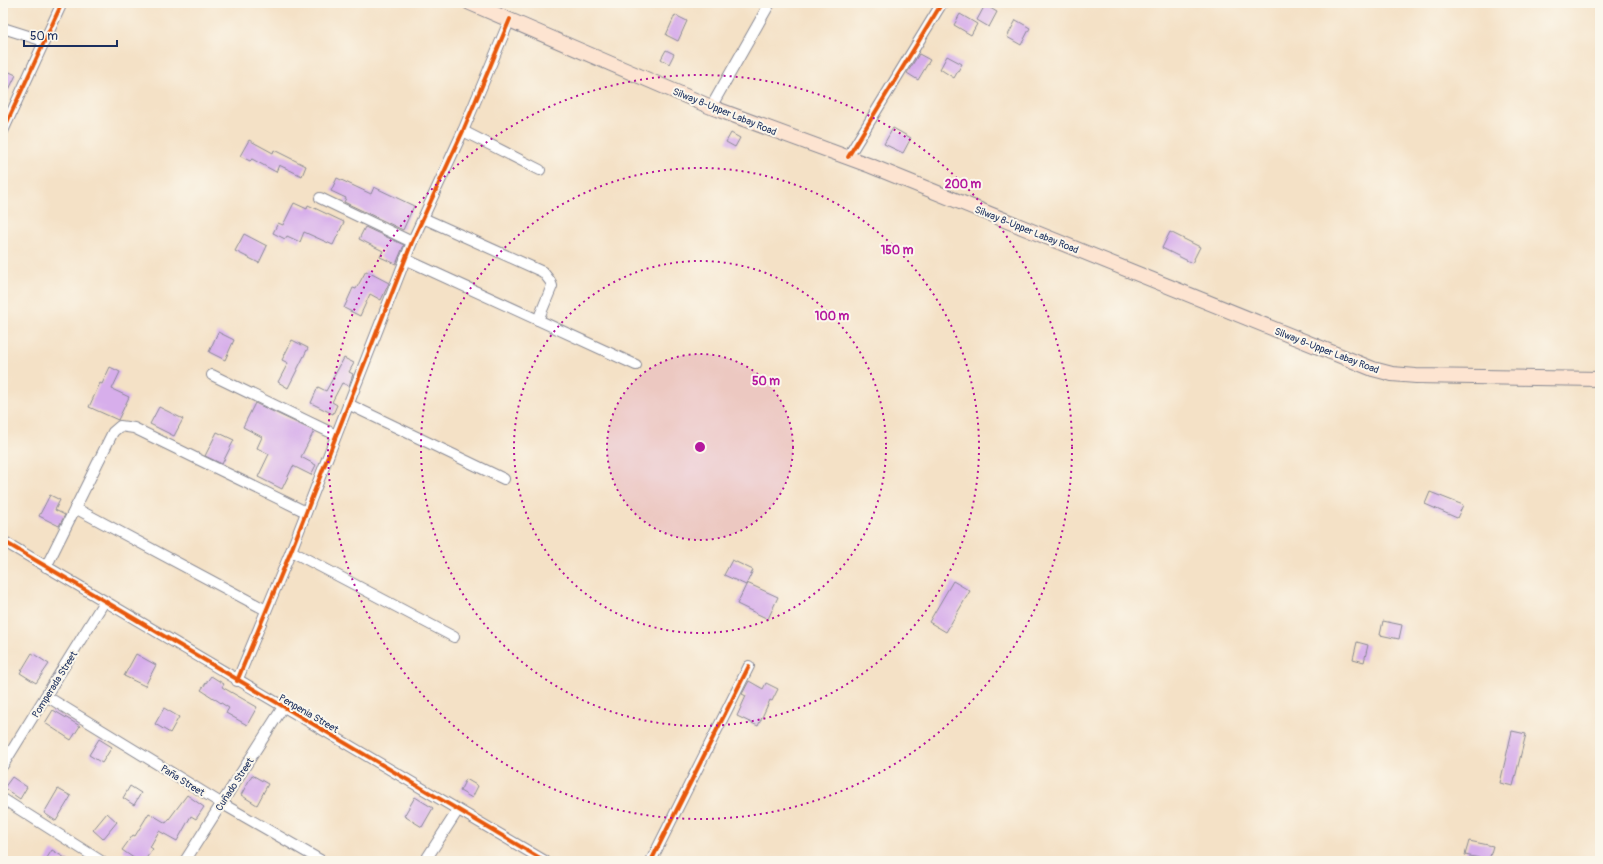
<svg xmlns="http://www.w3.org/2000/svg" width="1603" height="864" viewBox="0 0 1603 864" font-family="Pangolin,sans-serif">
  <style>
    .building { fill: #d7aeeb }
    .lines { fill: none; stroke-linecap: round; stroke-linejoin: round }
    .minor-casing { stroke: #888892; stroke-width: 12 }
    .secondary-casing { stroke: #888892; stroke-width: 16 }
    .minor { stroke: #fff; stroke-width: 10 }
    .secondary { stroke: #fde4d1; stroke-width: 14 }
    .cycleway-casing { stroke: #fbf7ec; stroke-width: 6 }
    .cycleway { stroke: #e8590c; stroke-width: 4 }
    .ring { fill: none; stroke: #b5179e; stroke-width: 2; stroke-dasharray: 2 4 }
    .labels { text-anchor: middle; stroke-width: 4; stroke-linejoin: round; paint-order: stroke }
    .street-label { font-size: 10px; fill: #1b2f5e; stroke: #fbf7ec }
    .centre { fill: #b5179e; stroke: #fbf7ec; stroke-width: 2 }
    .ring-label { font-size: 12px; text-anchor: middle; font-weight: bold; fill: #b5179e; stroke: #fbf7ec; stroke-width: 4; stroke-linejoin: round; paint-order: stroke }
  </style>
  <rect width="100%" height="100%" fill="#fbf7ec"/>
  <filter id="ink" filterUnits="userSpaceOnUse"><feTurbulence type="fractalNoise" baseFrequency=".025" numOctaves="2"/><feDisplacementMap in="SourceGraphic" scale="8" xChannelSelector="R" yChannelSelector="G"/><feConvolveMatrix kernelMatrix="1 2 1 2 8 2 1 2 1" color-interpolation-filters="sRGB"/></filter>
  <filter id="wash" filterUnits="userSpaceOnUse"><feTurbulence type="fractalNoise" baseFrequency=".012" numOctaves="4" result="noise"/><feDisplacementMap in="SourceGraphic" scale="16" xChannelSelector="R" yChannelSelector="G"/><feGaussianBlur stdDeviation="0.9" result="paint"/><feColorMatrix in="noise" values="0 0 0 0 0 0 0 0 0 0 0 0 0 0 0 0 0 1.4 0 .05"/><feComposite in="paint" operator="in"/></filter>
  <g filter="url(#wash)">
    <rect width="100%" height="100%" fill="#f4e1c6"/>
    <g id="blocks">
      <g class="building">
        <polygon points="985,5 997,12 989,27 977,20"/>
        <polygon points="960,14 977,24 971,35 954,25"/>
        <polygon points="675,15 687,21 678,41 666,35"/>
        <polygon points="1016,20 1030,28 1021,45 1007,37"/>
        <polygon points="666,50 674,54 669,64 661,59"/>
        <polygon points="919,54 930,60 918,80 907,73"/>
        <polygon points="947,56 962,64 954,78 940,69"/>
        <polygon points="3,69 16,75 3,102"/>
        <polygon points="893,128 911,138 903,153 884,144"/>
        <polygon points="731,133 740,138 735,147 726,142"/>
        <polygon points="249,140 273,153 274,150 306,166 302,176 279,165 276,172 252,159 250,161 240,156"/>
        <polygon points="337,178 371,194 374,187 414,206 403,230 344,202 346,198 331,191"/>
        <polygon points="294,203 307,209 308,205 344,222 333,245 304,232 300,242 287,236 285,239 273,233 278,223 283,225"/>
        <polygon points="365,227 404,245 396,264 380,257 383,251 359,239"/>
        <polygon points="1170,232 1200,247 1192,263 1162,248"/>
        <polygon points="244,234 267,246 259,263 235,251"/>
        <polygon points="366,271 389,283 381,300 370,294 360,316 344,308 353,288 356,289"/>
        <polygon points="218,332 234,340 225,360 209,352"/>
        <polygon points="292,340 308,348 288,388 278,382 288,363 282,360"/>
        <polygon points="344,358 354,363 349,372 353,374 349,386 342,383 332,402 337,405 333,414 311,403 318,387 326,391"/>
        <polygon points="110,367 120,372 112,389 129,397 118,420 89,407 100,383 102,384"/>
        <polygon points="255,403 314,431 301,457 316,465 311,475 293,466 282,489 258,477 269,454 257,448 262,437 243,427"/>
        <polygon points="159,407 183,419 174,436 150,424"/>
        <polygon points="217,432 234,440 222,464 205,456"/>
        <polygon points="1430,492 1463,505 1457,518 1425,504"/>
        <polygon points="50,495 60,500 55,510 65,515 59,526 39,516"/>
        <polygon points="732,560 753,570 746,585 724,575"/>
        <polygon points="953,581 970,591 946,632 929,622"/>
        <polygon points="747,583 778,597 768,619 737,604"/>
        <polygon points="1383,621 1402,625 1399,639 1380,635"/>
        <polygon points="1357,642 1368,645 1364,662 1353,659"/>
        <polygon points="32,653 49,664 36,683 20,673"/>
        <polygon points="136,654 156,665 145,686 124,676"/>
        <polygon points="211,676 224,684 222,687 257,707 247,725 226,713 229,708 201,690"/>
        <polygon points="749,681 763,689 766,683 778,689 772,701 770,700 758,726 737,716 746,696 742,694"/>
        <polygon points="164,708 179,717 170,733 155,724"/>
        <polygon points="53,710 80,726 71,740 45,723"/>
        <polygon points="1512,731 1526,734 1513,786 1500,783"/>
        <polygon points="99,739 112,747 102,763 89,755"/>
        <polygon points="252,775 268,784 257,805 241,795"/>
        <polygon points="12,777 27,787 20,799 4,788"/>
        <polygon points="466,779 478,786 472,798 460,791"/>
        <polygon points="130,786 141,793 134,805 123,798"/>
        <polygon points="58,789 71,796 56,821 44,813"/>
        <polygon points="187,795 204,807 196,819 191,816 177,841 159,831 150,847 153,849 144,861 138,861 122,850 133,835 135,836 149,813 166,823"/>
        <polygon points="415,797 433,808 422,827 404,816"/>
        <polygon points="107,813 117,822 103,839 93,830"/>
        <polygon points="1469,841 1493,846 1489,860 1465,855"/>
        <polygon points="52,850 70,861 45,861"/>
      </g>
    </g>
  </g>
  <g filter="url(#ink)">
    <use href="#blocks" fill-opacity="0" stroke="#888892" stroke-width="1"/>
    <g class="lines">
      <defs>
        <g id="minor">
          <polyline points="3,28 44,41"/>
          <polyline points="711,107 770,3"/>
          <polyline points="3,131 62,3"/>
          <polyline points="463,131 540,170"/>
          <polyline points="848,157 942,3"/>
          <polyline points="320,198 412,242"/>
          <polyline points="423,218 543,272 550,281 552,286 538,320"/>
          <polyline points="405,259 636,365"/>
          <polyline points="212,375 336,435"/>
          <polyline points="348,404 504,479"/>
          <polyline points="75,508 266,610"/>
          <polyline points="3,541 545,861"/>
          <polyline points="291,551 454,637"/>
          <polyline points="46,567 113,432 120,426 134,428 306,512"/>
          <polyline points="237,681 291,551 412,242 463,131 510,19"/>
          <polyline points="46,696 221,803 322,861"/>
          <polyline points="3,765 104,602"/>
          <polyline points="3,799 101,861"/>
          <polyline points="185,861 283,707"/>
          <polyline points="425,861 458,810"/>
          <polyline points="651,861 749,666"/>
        </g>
        <polyline id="secondary" points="470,3 711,107 871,166 1373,369 1392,374 1416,376 1600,379"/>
      </defs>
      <use href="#minor" class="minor-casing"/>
      <use href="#secondary" class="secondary-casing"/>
      <use href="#minor" class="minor"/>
      <use href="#secondary" class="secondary"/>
      <defs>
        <g id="cycleway">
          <polyline points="3,131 62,3"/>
          <polyline points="848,157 942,3"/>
          <polyline points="3,541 545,861"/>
          <polyline points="237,681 291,551 412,242 463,131 510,19"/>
          <polyline points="651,861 749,666"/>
        </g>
      </defs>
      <use href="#cycleway" class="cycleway-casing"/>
      <use href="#cycleway" class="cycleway"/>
    </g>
  </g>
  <circle cx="700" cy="447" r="93" fill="#b5179e" fill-opacity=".12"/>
  <g class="ring">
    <circle cx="700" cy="447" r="93"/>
    <circle cx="700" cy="447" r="186"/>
    <circle cx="700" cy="447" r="279"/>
    <circle cx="700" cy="447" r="372"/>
  </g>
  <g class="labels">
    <g class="street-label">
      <text transform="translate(725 111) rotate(22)" y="4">Silway 8-Upper Labay Road</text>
      <text transform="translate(1027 229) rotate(22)" y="4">Silway 8-Upper Labay Road</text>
      <text transform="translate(1327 350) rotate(21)" y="4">Silway 8-Upper Labay Road</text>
      <text transform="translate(54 684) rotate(-58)" y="4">Pomperada Street</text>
      <text transform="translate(309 713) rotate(30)" y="4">Penpenia Street</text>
      <text transform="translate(183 780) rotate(32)" y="4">Paña Street</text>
      <text transform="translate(234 784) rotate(-57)" y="4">Cuñado Street</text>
    </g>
  </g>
  <circle cx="700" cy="447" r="6" class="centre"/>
  <g class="ring-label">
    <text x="963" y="188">200 m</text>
    <text x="897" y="254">150 m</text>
    <text x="832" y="320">100 m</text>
    <text x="766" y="385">50 m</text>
  </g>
  <rect width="1603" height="864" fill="none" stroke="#fbf7ec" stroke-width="16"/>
  <path d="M24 40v6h93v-6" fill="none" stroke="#1b2f5e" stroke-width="2"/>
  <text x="30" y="40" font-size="12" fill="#1b2f5e" stroke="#fbf7ec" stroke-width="3" paint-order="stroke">50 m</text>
</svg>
